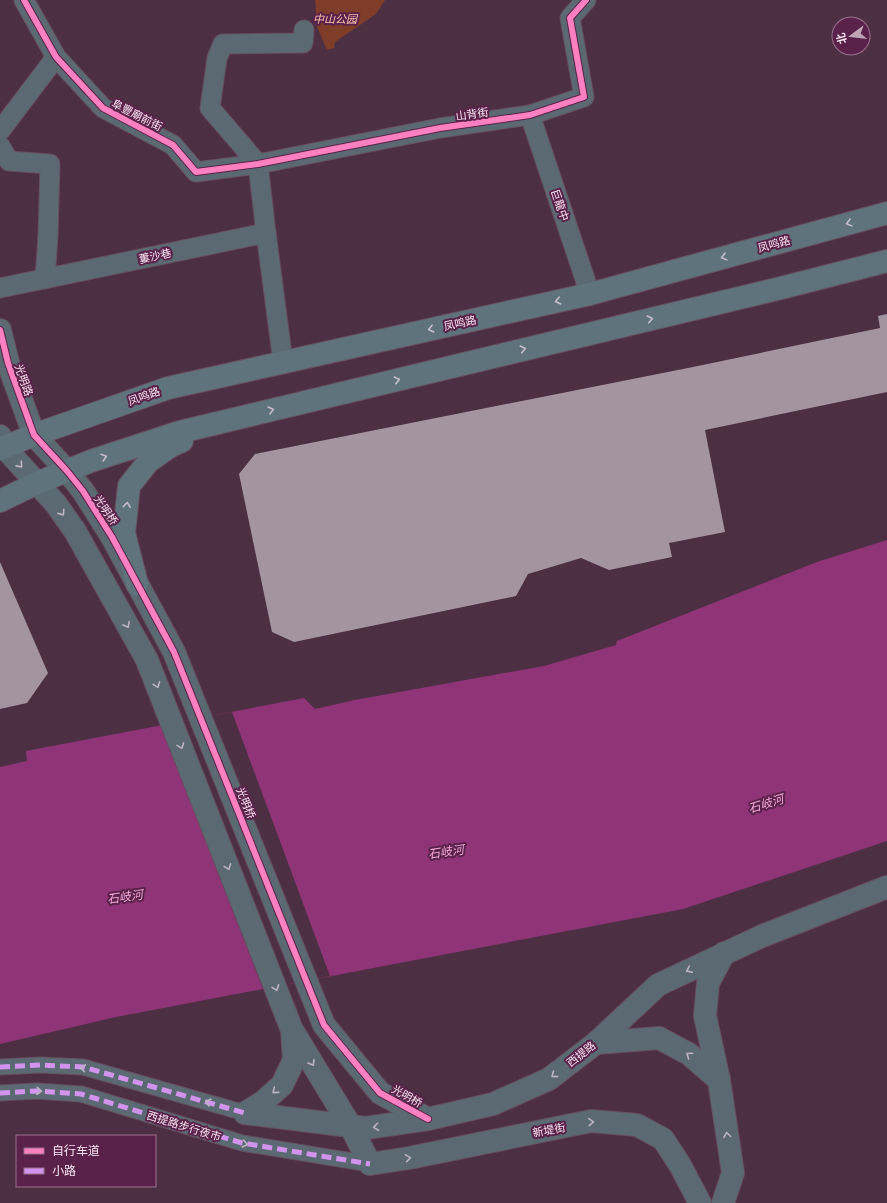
<svg xmlns="http://www.w3.org/2000/svg" width="887" height="1203" viewBox="0 0 887 1203" font-family="'Times New Roman','Noto Sans SC',serif">
  <style>
    .green { fill: #7f3c28 }
    .water { fill: #903478 }
    .pier { fill: #4d2f44 }
    .building { fill: #a494a2 }
    .lines { fill: none; stroke-linecap: round; stroke-linejoin: round }
    .pedestrian-casing { stroke: #664f5f; stroke-width: 17 }
    .minor-casing { stroke: #664f5f; stroke-width: 21 }
    .tertiary-casing { stroke: #664f5f; stroke-width: 24 }
    .secondary-casing { stroke: #664f5f; stroke-width: 24 }
    .pedestrian { stroke: #5b6a72; stroke-width: 15 }
    .minor { stroke: #5b6a72; stroke-width: 19 }
    .tertiary { stroke: #5b6a72; stroke-width: 22 }
    .secondary { stroke: #5f737d; stroke-width: 22 }
    .quiet { stroke: #d193ec; stroke-width: 5; stroke-dasharray: 10 5; stroke-linecap: butt }
    .cycleway-casing { stroke: #5a224a; stroke-width: 8 }
    .cycleway { stroke: #ff80c0; stroke-width: 6 }
    .oneway { stroke: #c5beca }
    .oneway2 { stroke: #bcb4c0 }
    .labels { text-anchor: middle; stroke-width: 4; stroke-linejoin: round; paint-order: stroke }
    .park-label { font-size: 11px; font-style: italic; fill: #ffc4af; stroke: #5a224a }
    .street-label { font-size: 11px; fill: #fce6f4; stroke: #5a224a }
    .water-label { font-size: 12px; font-style: italic; fill: #f4a8db; stroke: #5a224a }
  </style>
  <rect width="100%" height="100%" fill="#4d2f44"/>
  <polygon class="green" points="315,0 385,0 376,14 335,42 334,48 327,50 317,27"/>
  <polygon class="water" points="887,540 887,841 683,909 116,1017 0,1044 0,767 27,761 26,751 304,698 315,709 355,700 544,666 616,645 617,641 817,562"/>
  <polygon class="pier" points="232,712 330,976 263,989 161,725"/>
  <g class="building">
    <polygon points="887,314 887,392 705,430 725,532 669,543 672,557 609,570 581,558 528,574 516,596 294,642 272,632 239,474 255,454 693,367 880,328 878,316"/>
    <polygon points="0,562 48,673 27,703 0,709"/>
  </g>
  <g class="lines">
    <defs>
      <g id="pedestrian">
        <polyline points="0,1067 41,1065 83,1067 245,1113"/>
        <polyline points="0,1093 36,1091 81,1094 242,1143 370,1164"/>
      </g>
      <g id="minor">
        <polyline points="24,0 56,57 103,108 173,145 196,172 258,164 440,128 530,115 584,97 570,18 586,0"/>
        <polyline points="530,115 590,294"/>
        <polyline points="0,131 56,57"/>
        <polyline points="0,146 9,161 50,164 48,236 45,279"/>
        <polyline points="0,288 266,233"/>
        <polyline points="283,362 266,233 258,164 210,108 217,58 223,44 303,43 304,30"/>
      </g>
      <g id="tertiary">
        <polyline points="0,330 8,363 34,435 67,471 83,491 112,537 174,652 324,1025 380,1093 428,1119"/>
        <polyline points="0,436 4,447 56,504 75,531 147,660 292,1030 294,1060 282,1085 263,1102 245,1113"/>
        <polyline points="294,1033 351,1127 370,1164 409,1158 591,1121 637,1125 663,1139 680,1165 700,1203"/>
        <polyline points="596,1043 659,1038 689,1054 719,1080"/>
        <polyline points="245,1113 366,1128 428,1119 493,1104 549,1079 596,1043 658,985 762,936 887,887"/>
        <polyline points="723,1203 733,1173 719,1080 705,1016 708,983 724,953"/>
      </g>
      <g id="secondary">
        <polyline points="0,449 34,435 168,388 590,294 887,213"/>
        <polyline points="0,501 37,483 91,461 180,432 781,288 887,261"/>
        <polyline points="137,584 124,533 129,486 148,462 171,446 182,441"/>
      </g>
    </defs>
    <use href="#pedestrian" class="pedestrian-casing"/>
    <use href="#minor" class="minor-casing"/>
    <use href="#tertiary" class="tertiary-casing"/>
    <use href="#secondary" class="secondary-casing"/>
    <use href="#pedestrian" class="pedestrian"/>
    <use href="#minor" class="minor"/>
    <use href="#tertiary" class="tertiary"/>
    <use href="#secondary" class="secondary"/>
    <g class="quiet">
      <polyline points="0,1067 41,1065 83,1067 245,1113"/>
      <polyline points="0,1093 36,1091 81,1094 242,1143 370,1164"/>
    </g>
    <defs>
      <g id="cycleway">
        <polyline points="24,0 56,57 103,108 173,145 196,172 258,164 440,128 530,115 584,97 570,18 586,0"/>
        <polyline points="0,330 8,363 34,435 67,471 83,491 112,537 174,652 324,1025 380,1093 428,1119"/>
      </g>
    </defs>
    <use href="#cycleway" class="cycleway-casing"/>
    <use href="#cycleway" class="cycleway"/>
  </g>
  <defs><path id="oneway-chevron" d="M-2-3.5L2.5 0L-2 3.5" fill="none" stroke-width="1.6" stroke-linecap="round" stroke-linejoin="round"/></defs>
  <g class="oneway">
    <use href="#oneway-chevron" transform="translate(849 223) rotate(165)"/>
    <use href="#oneway-chevron" transform="translate(724 257) rotate(165)"/>
    <use href="#oneway-chevron" transform="translate(558 301) rotate(167)"/>
    <use href="#oneway-chevron" transform="translate(650 319) rotate(-13)"/>
    <use href="#oneway-chevron" transform="translate(431 329) rotate(167)"/>
    <use href="#oneway-chevron" transform="translate(523 349) rotate(-13)"/>
    <use href="#oneway-chevron" transform="translate(397 380) rotate(-13)"/>
    <use href="#oneway-chevron" transform="translate(271 410) rotate(-14)"/>
    <use href="#oneway-chevron" transform="translate(104 457) rotate(-18)"/>
    <use href="#oneway-chevron" transform="translate(127 505) rotate(-84)"/>
  </g>
  <g class="oneway2">
    <use href="#oneway-chevron" transform="translate(20 465) rotate(48)"/>
    <use href="#oneway-chevron" transform="translate(62 513) rotate(55)"/>
    <use href="#oneway-chevron" transform="translate(127 625) rotate(61)"/>
    <use href="#oneway-chevron" transform="translate(157 685) rotate(69)"/>
    <use href="#oneway-chevron" transform="translate(181 746) rotate(69)"/>
    <use href="#oneway-chevron" transform="translate(228 867) rotate(69)"/>
    <use href="#oneway-chevron" transform="translate(689 970) rotate(154)"/>
    <use href="#oneway-chevron" transform="translate(276 988) rotate(69)"/>
    <use href="#oneway-chevron" transform="translate(689 1055) rotate(-145)"/>
    <use href="#oneway-chevron" transform="translate(312 1063) rotate(59)"/>
    <use href="#oneway-chevron" transform="translate(83 1068) rotate(-171)"/>
    <use href="#oneway-chevron" transform="translate(554 1075) rotate(143)"/>
    <use href="#oneway-chevron" transform="translate(39 1091) rotate(2)"/>
    <use href="#oneway-chevron" transform="translate(275 1091) rotate(140)"/>
    <use href="#oneway-chevron" transform="translate(208 1102) rotate(-164)"/>
    <use href="#oneway-chevron" transform="translate(591 1122) rotate(-4)"/>
    <use href="#oneway-chevron" transform="translate(376 1127) rotate(172)"/>
    <use href="#oneway-chevron" transform="translate(727 1135) rotate(-98)"/>
    <use href="#oneway-chevron" transform="translate(245 1144) rotate(11)"/>
    <use href="#oneway-chevron" transform="translate(408 1158) rotate(-9)"/>
  </g>
  <g class="labels">
    <g class="park-label">
      <text x="335" y="23">中山公园</text>
    </g>
    <g class="street-label">
      <text transform="translate(472 114) rotate(-8)" y="4">山背街</text>
      <text transform="translate(137 115) rotate(27)" y="4">阜豐廟前街</text>
      <text transform="translate(560 205) rotate(71)" y="4">巨龍中</text>
      <text transform="translate(774 244) rotate(-15)" y="4">凤鸣路</text>
      <text transform="translate(155 256) rotate(-12)" y="4">蔞沙巷</text>
      <text transform="translate(460 323) rotate(-13)" y="4">凤鸣路</text>
      <text transform="translate(24 380) rotate(70)" y="4">光明路</text>
      <text transform="translate(144 396) rotate(-20)" y="4">凤鸣路</text>
      <text transform="translate(106 510) rotate(56)" y="4">光明桥</text>
      <text transform="translate(246 803) rotate(68)" y="4">光明桥</text>
      <text transform="translate(581 1054) rotate(-38)" y="4">西提路</text>
      <text transform="translate(407 1096) rotate(29)" y="4">光明桥</text>
      <text transform="translate(184 1126) rotate(17)" y="4">西提路步行夜市</text>
      <text transform="translate(549 1130) rotate(-11)" y="4">新堤街</text>
    </g>
    <g class="water-label">
      <text transform="translate(766 804) rotate(-17)" y="4">石岐河</text>
      <text transform="translate(446 852) rotate(-8)" y="4">石岐河</text>
      <text transform="translate(125 897) rotate(-8)" y="4">石岐河</text>
    </g>
  </g>
  <rect x="16" y="1135" width="140" height="52" fill="#5a224a" stroke="#9b708e"/>
  <rect x="24" y="1148" width="20" height="6" fill="#ff80c0" stroke="#9b708e"/>
  <text x="52" y="1155" font-size="12" fill="#fce6f4">自行车道</text>
  <rect x="24" y="1168" width="20" height="6" fill="#d193ec" stroke="#9b708e"/>
  <text x="52" y="1175" font-size="12" fill="#fce6f4">小路</text>
  <g transform="translate(851 36) rotate(255)"><circle r="19" fill="#5a224a" stroke="#9b708e"/>
  <path d="M0-3L7 15L0 10L-7 15Z" fill="#bfa6b6"/>
  <text y="-6" font-size="11" font-weight="bold" text-anchor="middle" fill="#fce6f4">北</text>
  </g>
</svg>
